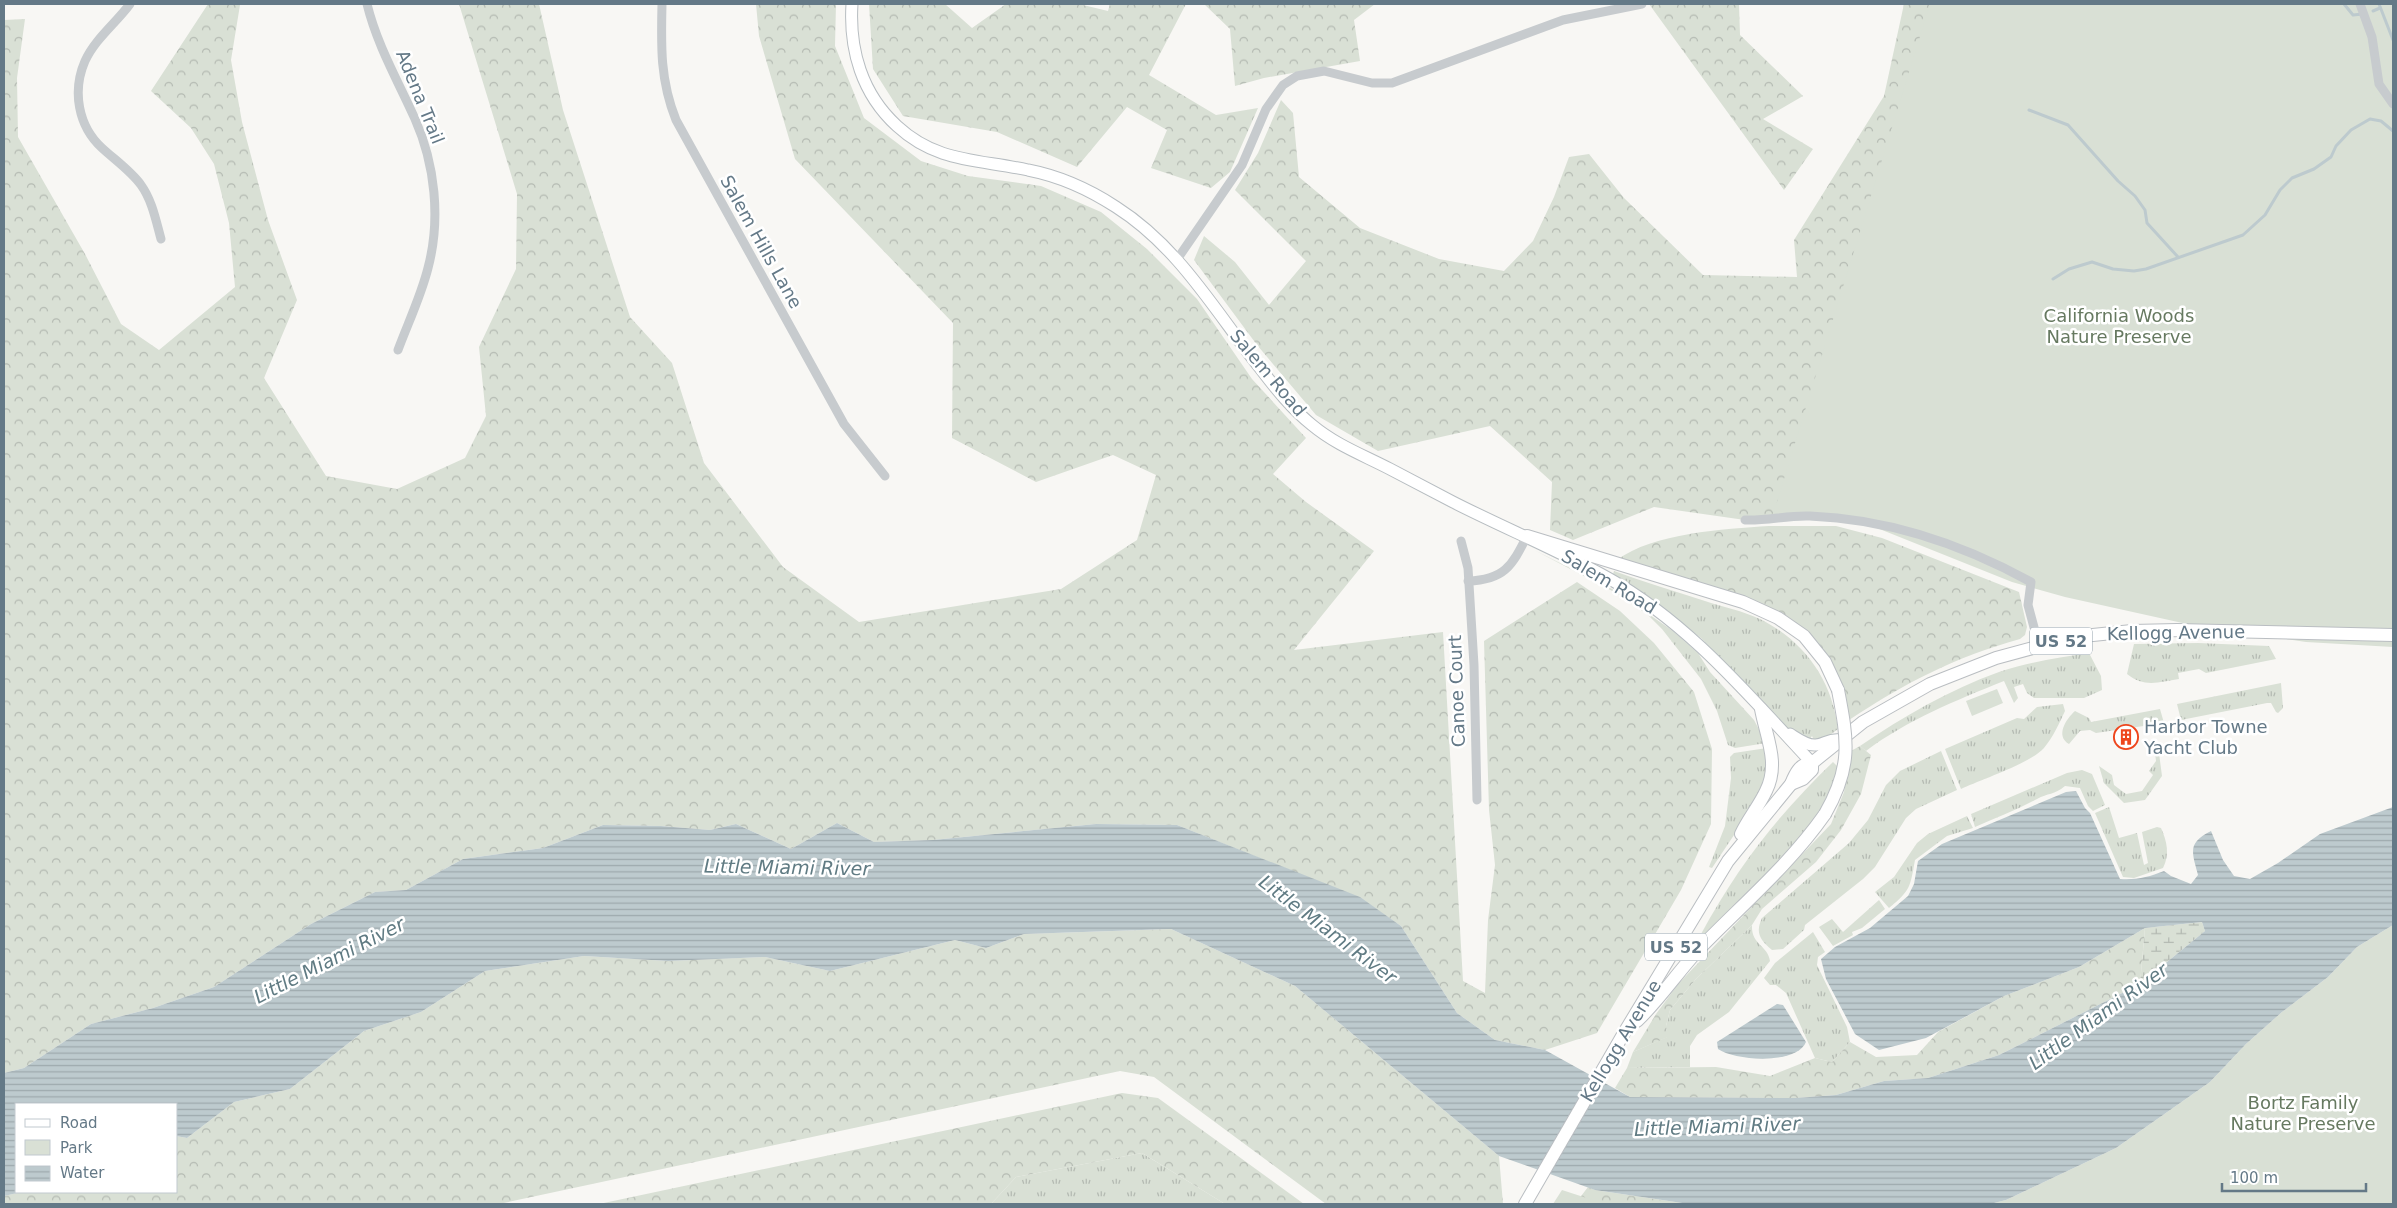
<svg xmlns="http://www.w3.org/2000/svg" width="2397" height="1208" viewBox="0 0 2397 1208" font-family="'DejaVu Sans',sans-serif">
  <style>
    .grass { fill: url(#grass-tufts) }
    .forest { fill: url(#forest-crowns) }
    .wetland { fill: url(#wetland-marsh) }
    .park { fill: #d9e0d5 }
    .water { fill: url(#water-rules) }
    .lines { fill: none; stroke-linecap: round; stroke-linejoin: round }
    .stream { stroke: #bdcace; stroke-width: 3 }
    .secondary-casing { stroke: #b7bdc1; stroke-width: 13 }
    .primary-casing { stroke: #babec2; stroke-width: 14 }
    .street { stroke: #c7cbce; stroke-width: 9 }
    .secondary { stroke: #fff; stroke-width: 11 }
    .primary { stroke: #fff; stroke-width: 12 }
    .primary-bridge-casing { stroke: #babec2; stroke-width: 14; stroke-linecap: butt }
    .primary-bridge { stroke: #fff; stroke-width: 12 }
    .labels { text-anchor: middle; stroke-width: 5; stroke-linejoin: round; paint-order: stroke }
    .shield { fill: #fff; stroke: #92a1ab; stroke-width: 1 }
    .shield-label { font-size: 16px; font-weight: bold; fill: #647987 }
    .street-label { font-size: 18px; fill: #647987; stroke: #fff }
    .park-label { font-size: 18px; fill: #667960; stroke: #fff }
    .poi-label { font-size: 18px; fill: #647987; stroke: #fff; text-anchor: start }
    .water-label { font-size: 19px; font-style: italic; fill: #607b83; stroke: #fff }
  </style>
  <defs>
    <pattern id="grass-tufts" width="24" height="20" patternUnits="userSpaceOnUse" patternTransform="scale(1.25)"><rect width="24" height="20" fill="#d9e0d5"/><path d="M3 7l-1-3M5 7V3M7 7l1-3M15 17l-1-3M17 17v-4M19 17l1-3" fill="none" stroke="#b4bab2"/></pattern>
    <pattern id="forest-crowns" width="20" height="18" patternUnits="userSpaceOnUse" patternTransform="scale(1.25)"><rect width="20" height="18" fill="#d9e0d5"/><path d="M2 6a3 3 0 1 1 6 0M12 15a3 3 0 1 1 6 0" fill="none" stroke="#b4bab2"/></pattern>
    <pattern id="wetland-marsh" width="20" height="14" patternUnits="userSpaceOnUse" patternTransform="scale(1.25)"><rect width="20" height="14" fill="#d9e0d5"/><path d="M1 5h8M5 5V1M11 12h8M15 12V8" fill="none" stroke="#b4bab2"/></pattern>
    <pattern id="water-rules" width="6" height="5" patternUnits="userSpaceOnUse" patternTransform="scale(1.25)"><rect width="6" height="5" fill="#bdcace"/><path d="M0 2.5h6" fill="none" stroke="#9da9ad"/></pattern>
  </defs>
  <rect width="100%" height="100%" fill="#f8f7f4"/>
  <g class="grass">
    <polygon points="1534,550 1614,590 1673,631 1698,653 1710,672 1754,720 1766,743 1735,748 1728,745 1717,711 1701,679 1662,629 1648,615 1618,594"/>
    <path d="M1614,571C1644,582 1675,591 1705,601C1723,607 1743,611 1760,619C1806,642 1832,681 1838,729L1826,738L1814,740L1812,736L1809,740L1797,736L1785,727L1701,638L1645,594L1613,574Z"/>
    <path d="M2198,643L2269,646L2276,659L2206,673L2199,669L2178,673L2179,679C2159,682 2144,688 2127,674L2134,644Z"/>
    <path d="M2089,653L2101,676L2102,690L2084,698H2034L2027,693L2023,684L2014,687L2018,698L2014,703L2004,681C1957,700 1907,720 1866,751L1860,746C1904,716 1949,690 1999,672C2028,662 2058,658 2089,653Z"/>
    <polygon points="2281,683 2283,708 2278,713 2276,712 2271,703 2267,703 2181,720 2177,704"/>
    <path d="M2063,704L2065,711C2059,724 2053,737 2044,748C2031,763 1980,780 1961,789L1945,749L2017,718L2024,719L2037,707Z"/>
    <path d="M2160,709L2164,723L2096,733L2090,730L2080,731L2069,744C2055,736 2066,719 2075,711L2089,718L2091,722Z"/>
    <polygon points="1767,748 1769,771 1758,799 1712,868 1709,867 1725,826 1731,778 1730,757 1734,753"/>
    <path d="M1941,751L1957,790L1916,809L1906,818L1875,867L1863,879L1805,925L1804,930L1783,949L1772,950C1760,940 1755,933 1762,918L1849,843L1868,820L1886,785L1900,771Z"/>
    <polygon points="2155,753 2159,753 2162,776 2145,800 2124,803 2104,783 2099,766 2112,775 2114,785 2126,794 2142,791 2153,775 2149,771 2156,761"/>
    <path d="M1833,762L1838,767C1831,789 1824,810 1810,829L1705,937L1701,934C1738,866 1777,816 1833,762Z"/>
    <path d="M2082,770L2092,774L2105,805L2093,811L2088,806L2080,788L2065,786C2054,795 2048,793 2037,799C2017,810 1996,818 1975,827L1971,814L2067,773Z"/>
    <path d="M2109,807L2119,838L2137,833L2144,865L2148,863L2142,832L2157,827L2161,828C2167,841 2170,855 2163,868L2134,878L2123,877L2095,813Z"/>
    <path d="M1967,816L1973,828L1947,836L1915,860C1910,887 1911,890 1889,908L1875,892L1894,877L1917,843L1928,834Z"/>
    <polygon points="1879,900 1885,909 1862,928 1852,932 1853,935 1833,946 1819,927 1832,919 1843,932"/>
    <path d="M1752,925C1751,945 1768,945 1770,961L1729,1012L1697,1035L1690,1046V1067L1627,1068L1633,1052L1667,1037L1666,1026L1670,1010L1696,979Z"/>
    <polygon points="1813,932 1825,952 1818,957 1817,965 1847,1027 1850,1042 1832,1062 1815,1058 1786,993 1776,985 1770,985 1764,978 1775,963"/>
    <polygon points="1142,1153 1225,1204 991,1204 1016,1177"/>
  </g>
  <g class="forest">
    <polygon points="208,4 240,5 231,60 242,122 268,220 297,300 264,378 326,476 397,489 465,458 486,416 479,347 516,269 517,194 459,4 539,4 563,110 630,317 672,363 704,463 783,567 859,622 1061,589 1137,540 1156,475 1113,455 1036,482 952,438 953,323 795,159 759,36 756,4 836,4 835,46 864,118 921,161 968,176 1041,186 1101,212 1147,249 1197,299 1252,379 1306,438 1273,474 1306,502 1374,551 1294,650 1443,632 1463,981 1485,993 1488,920 1495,865 1489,810 1484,641 1577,582 1620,611 1654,643 1694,692 1712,749 1711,824 1681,890 1597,1033 1545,1050 1495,1040 1457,1013 1401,926 1360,898 1177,825 1096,824 933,840 874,842 837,823 791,849 736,824 710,830 661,826 603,825 543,848 463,859 406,890 375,892 311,924 214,987 153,1008 91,1024 24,1068 4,1073 4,20 25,19 17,78 18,137 85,254 121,324 159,350 235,287 229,223 214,164 191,128 151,91"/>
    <polygon points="869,4 945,4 972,28 1006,4 1079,4 1108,11 1110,4 1186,4 1149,75 1216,115 1258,108 1230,172 1211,188 1151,168 1167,130 1127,107 1077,167 997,132 903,116 873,69"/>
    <polygon points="1204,4 1375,4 1354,20 1360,61 1264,78 1235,86 1230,29"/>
    <polygon points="1649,4 1739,4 1740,35 1803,96 1763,119 1813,149 1784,190"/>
    <polygon points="1904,4 2393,4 1972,552 1840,518 1745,520 1654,507 1573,540 1550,530 1552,482 1490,426 1378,451 1316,415 1257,345 1194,260 1204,236 1235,262 1269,305 1306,261 1235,190 1258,153 1281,100 1293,113 1299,177 1360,228 1439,259 1504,271 1533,241 1554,197 1569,157 1589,154 1624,198 1703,275 1797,277 1794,240 1884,96"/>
    <path d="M1769,526H1836L1882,538L2019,592L2027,627L2025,635L2020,639C1955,657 1905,683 1849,720L1832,670L1777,612L1741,595L1617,560C1653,533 1724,529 1769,526Z"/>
    <polygon points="1860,746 1871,755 1861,794 1841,830 1816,862 1762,909 1752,925 1696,979 1670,1010 1666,1026 1668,1037 1633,1052 1656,1014 1679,983 1831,824 1844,792 1851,751"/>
    <polygon points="2145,928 2140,984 1999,1055 1928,1078 1884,1081 1836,1095 1796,1098 1630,1097 1615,1088 1627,1068 1716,1067 1770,1076 1815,1058 1832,1062 1850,1042 1876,1057 1917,1055 1938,1032 2004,996 2079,967"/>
    <polygon points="1171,929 1295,986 1499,1156 1503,1204 1326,1204 1154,1077 1120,1071 499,1204 4,1204 4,1196 22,1192 176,1192 176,1136 187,1138 234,1102 290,1089 364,1031 421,1012 485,971 584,956 668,961 765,957 830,971 955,940 986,948 1024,934"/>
    <polygon points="1122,1093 1158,1098 1304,1204 1225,1204 1142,1153 1016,1177 991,1204 599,1204"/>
    <polygon points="1588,1187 1595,1190 1689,1204 1575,1204"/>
  </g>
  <polygon class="wetland" points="2202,922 2205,931 2140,984 2145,928"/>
  <g class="park">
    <polygon points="1930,4 2393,4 2393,647 2306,642 2187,624 2065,597 2012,582 1877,528 1845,522 1772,518"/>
    <polygon points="1997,689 2003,703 1972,716 1966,701"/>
    <polygon points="2393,925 2393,1204 1990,1204 2006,1200 2116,1148 2210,1082 2246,1044 2282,1012 2328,977 2357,947"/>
    <polygon points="1562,1190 1605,1204 1553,1204"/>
  </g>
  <g class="water">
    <path d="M2076,791L2085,808L2090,813L2120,879C2137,880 2149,877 2164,871L2171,876L2191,884L2198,875C2192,852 2187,843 2211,831L2223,860L2234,876L2250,879L2278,863L2320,834L2393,807V925L2357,947L2328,977L2282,1012L2246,1044L2210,1082L2116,1148L2006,1200L1990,1204H1689L1595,1190L1499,1156L1295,986L1171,929L1024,934L986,948L955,940L830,971L765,957L668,961L584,956L485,971L421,1012L364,1031L290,1089L234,1102L187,1138L176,1136V1104H16V1192H22L4,1196V1073L24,1068L91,1024L153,1008L214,987L311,924L375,892L406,890L463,859L543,848L603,825L661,826L710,830L736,824L791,849L837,823L874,842L933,840L1096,824L1177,825L1360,897L1401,926L1457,1013L1495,1040L1545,1050L1630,1097L1796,1098L1836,1095L1884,1081L1928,1078L1999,1055L2140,984L2205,931L2202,922L2145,928L2079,967L2004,996L1926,1038L1879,1050L1855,1034L1826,979L1821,959L1835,947L1870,928L1908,896L1914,884L1918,861L1942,844L2066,792Z"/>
    <path d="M1777,1004L1783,1005L1806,1042C1797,1065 1735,1061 1718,1049L1717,1042Z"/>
  </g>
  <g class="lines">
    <g class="stream">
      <polyline points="2344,4 2353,15 2363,14"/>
      <polyline points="2379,4 2393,40"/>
      <polyline points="2373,11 2380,8"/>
      <polyline points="2029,110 2068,125 2118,181 2135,196 2145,210 2147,223 2178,257"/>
      <polyline points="2053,279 2069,269 2092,262 2113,269 2134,271 2146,269 2243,235 2265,215 2280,190 2292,178 2314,169 2331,157 2336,146 2351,130 2370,119 2381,121 2393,131"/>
    </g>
    <defs>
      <g id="secondary">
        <path d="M852,4C849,50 862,94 897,126C937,163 978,159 1028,170C1059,176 1090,190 1116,207C1179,247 1215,311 1260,368C1276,389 1292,409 1312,425C1336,445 1363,455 1390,469C1411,480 1432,491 1453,502C1504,528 1558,550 1608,578C1689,623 1749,696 1812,763"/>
        <path d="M1790,734C1798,739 1807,746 1816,745C1825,744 1830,738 1840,740"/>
      </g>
      <g id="primary">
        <polyline points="1527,536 1743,602 1778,618 1804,636 1825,662 1838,690"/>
        <polyline points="1791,784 1803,779 1812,770 1812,763"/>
        <path d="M1741,834C1748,819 1759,806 1766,791C1780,763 1766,737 1761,709"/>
        <path d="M1637,1021C1661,998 1679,970 1702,946C1744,903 1790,864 1825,814"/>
        <path d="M1525,1204L1624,1033L1728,861L1791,784C1795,774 1800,763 1812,763L1863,722L1930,684L1996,658L2073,637L2132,631L2177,630L2393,635"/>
      </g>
    </defs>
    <use href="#secondary" class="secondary-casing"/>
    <use href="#primary" class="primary-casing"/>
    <g class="street">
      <path d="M130,4C116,23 95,39 85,61C72,91 78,126 102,148C115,160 131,171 141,185C152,200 156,221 161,239"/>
      <path d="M367,4C377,45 398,81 415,119C435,164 441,219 428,268C421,296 408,323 398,350"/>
      <path d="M662,4C661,46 660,80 676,120L844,424L885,476"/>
      <polyline points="2360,4 2372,37 2379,84 2393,104"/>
      <polyline points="1178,258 1242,165 1266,109 1283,85 1297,76 1324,71 1372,83 1392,83 1563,20 1642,4"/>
      <path d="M1745,520C1767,521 1788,515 1810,516C1889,519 1962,544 2031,582L2028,605L2039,646"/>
      <polyline points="1461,541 1468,568 1474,665 1477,800"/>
      <path d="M1468,581C1504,580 1512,566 1527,536"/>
    </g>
    <use href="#secondary" class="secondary"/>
    <use href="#primary" class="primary"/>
    <defs>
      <path id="primary-bridge" d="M1825,814C1852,767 1848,741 1838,690"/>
    </defs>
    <use href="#primary-bridge" class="primary-bridge-casing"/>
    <use href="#primary-bridge" class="primary-bridge"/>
  </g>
  <defs>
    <symbol id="building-ring" viewBox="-11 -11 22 22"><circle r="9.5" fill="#fff" stroke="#ee461d" stroke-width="1.5"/><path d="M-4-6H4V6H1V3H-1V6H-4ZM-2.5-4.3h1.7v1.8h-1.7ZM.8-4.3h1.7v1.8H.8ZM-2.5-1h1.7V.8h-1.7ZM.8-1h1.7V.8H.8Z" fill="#ee461d"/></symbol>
  </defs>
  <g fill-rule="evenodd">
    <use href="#building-ring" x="2112" y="723" width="28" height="28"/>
  </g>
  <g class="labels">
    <g class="shield">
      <rect x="2030" y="627.5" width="62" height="27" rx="4"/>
      <rect x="1645" y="933.5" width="62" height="27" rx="4"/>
    </g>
    <g class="shield-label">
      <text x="2061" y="647">US 52</text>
      <text x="1676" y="953">US 52</text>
    </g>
    <g class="street-label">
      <text transform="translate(420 97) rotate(68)" y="6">Adena Trail</text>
      <text transform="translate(761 242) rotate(61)" y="6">Salem Hills Lane</text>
      <text transform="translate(1268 373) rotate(50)" y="6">Salem Road</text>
      <text transform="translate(1609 582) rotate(31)" y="6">Salem Road</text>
      <text transform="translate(2176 633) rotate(-1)" y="6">Kellogg Avenue</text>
      <text transform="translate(1457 691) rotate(-92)" y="6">Canoe Court</text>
      <text transform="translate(1621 1041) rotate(-59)" y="6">Kellogg Avenue</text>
    </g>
    <g class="park-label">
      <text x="2119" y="322">California Woods<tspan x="2119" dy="21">Nature Preserve</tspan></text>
      <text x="2303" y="1109">Bortz Family<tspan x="2303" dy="21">Nature Preserve</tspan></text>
    </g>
    <g class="poi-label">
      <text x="2144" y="733">Harbor Towne<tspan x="2144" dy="21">Yacht Club</tspan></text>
    </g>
    <g class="water-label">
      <text transform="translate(787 867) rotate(1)" y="7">Little Miami River</text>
      <text transform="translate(1328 929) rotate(37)" y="7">Little Miami River</text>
      <text transform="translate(329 960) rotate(-27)" y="7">Little Miami River</text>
      <text transform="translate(2098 1016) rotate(-36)" y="7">Little Miami River</text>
      <text transform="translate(1717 1126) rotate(-2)" y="7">Little Miami River</text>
    </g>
  </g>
  <rect width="2397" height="1208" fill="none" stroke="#647987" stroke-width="10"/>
  <rect x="15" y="1103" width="162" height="90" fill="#ffffff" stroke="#c1c9cf"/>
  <rect x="25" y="1119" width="25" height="8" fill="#ffffff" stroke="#c1c9cf"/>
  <text x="60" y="1128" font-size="15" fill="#647987">Road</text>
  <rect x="25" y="1140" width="25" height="15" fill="#d9e0d5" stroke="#c1c9cf"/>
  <text x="60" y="1153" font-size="15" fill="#647987">Park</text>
  <rect x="25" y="1166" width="25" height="15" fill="url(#water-rules)" stroke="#c1c9cf"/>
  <text x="60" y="1178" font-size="15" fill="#647987">Water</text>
  <path d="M2222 1183v8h144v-8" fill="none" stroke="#647987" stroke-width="2.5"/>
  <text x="2230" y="1183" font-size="15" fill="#647987" stroke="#ffffff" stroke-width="4" paint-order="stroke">100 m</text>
</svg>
